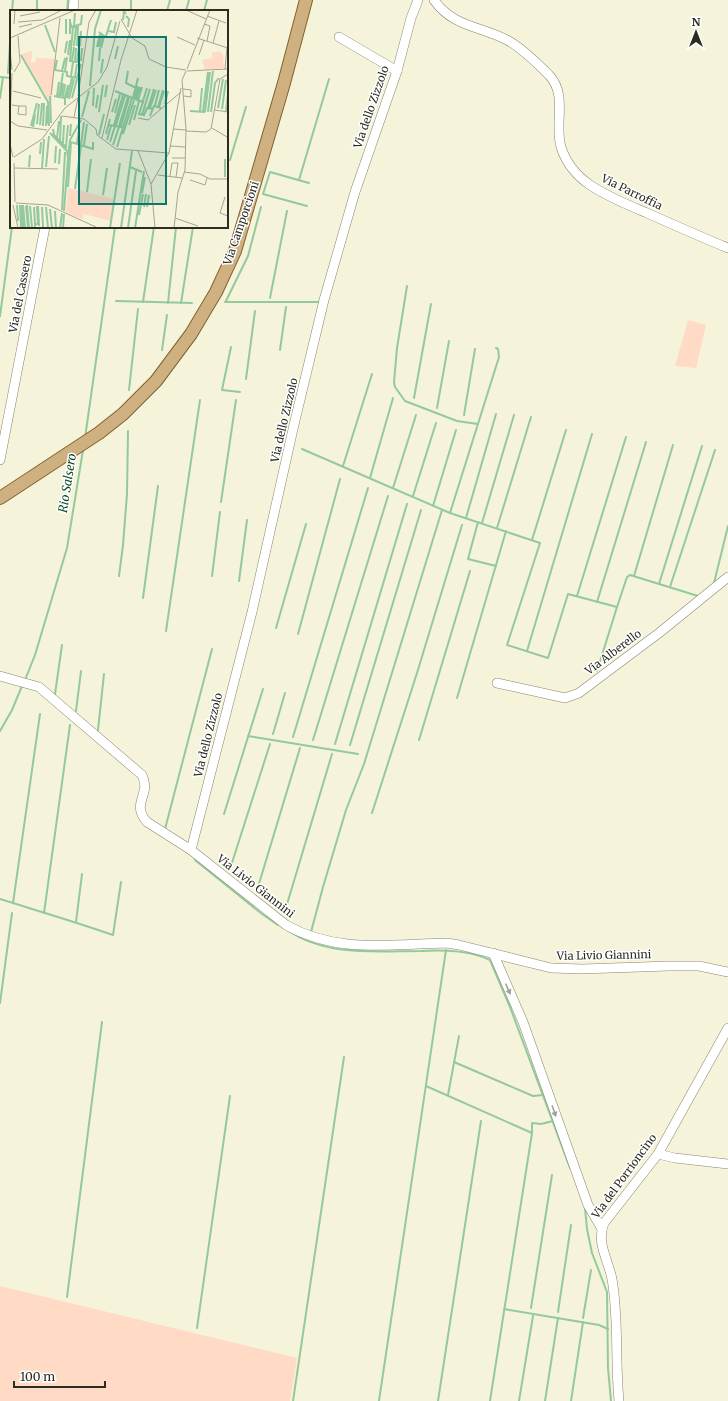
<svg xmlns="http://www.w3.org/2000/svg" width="728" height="1401" viewBox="0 0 728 1401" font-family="Merriweather,serif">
<rect width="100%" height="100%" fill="#f6f3db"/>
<!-- green -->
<g fill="#ffdac5">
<path d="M 688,320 L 706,325 L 696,368 L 675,366 Z"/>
<path d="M 0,1286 L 297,1358 L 290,1401 L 0,1401 Z"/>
</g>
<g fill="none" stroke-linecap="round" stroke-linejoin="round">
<!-- stream -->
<g stroke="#94c99d" stroke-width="2">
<path d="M 12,11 L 13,0"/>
<path d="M 37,11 L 37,0"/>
<path d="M 67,11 L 68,0"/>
<path d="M 131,11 L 131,0"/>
<path d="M 167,11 L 170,0"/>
<path d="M 186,11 L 189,0"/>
<path d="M 204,11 L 207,0"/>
<path d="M 8,73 L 11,29"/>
<path d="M 0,77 L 11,78"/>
<path d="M 0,98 L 3,77"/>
<path d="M 230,160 L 246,107"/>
<path d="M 299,180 L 329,79"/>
<path d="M 307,206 L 263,194 L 270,172 L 309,183"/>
<path d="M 407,286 L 397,348 L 394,382 L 395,387 L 405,401 L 457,421 L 478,424"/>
<path d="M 270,298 L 287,211"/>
<path d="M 116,301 L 192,303"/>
<path d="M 226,301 L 248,256 L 261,207"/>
<path d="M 143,302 L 154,227"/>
<path d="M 225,302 L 319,302"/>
<path d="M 168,303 L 176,227"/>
<path d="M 181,303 L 193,227"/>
<path d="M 0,316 L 12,227"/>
<path d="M 231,347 L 222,390 L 240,392"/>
<path d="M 162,350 L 167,315"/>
<path d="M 280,350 L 286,307"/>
<path d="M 246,379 L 255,311"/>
<path d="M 129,390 L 138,309"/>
<path d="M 414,398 L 431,304"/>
<path d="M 437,408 L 449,341"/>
<path d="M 464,415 L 475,349"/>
<path d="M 85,438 L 115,227"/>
<path d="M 302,449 L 450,513 L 540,543 L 507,645 L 548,658 L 568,594 L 617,607"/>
<path d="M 343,466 L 372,374"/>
<path d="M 370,478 L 393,398"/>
<path d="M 393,488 L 416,415"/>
<path d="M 413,496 L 436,423"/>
<path d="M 221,502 L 236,400"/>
<path d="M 433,506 L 456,430"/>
<path d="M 450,513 L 499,357 L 498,349 L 496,348"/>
<path d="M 466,518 L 496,414"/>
<path d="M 478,522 L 468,559 L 496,566"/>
<path d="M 482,523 L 514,415"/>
<path d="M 497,528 L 531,417"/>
<path d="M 532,540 L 566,430"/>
<path d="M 119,576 L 123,545 L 127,494 L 128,431"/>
<path d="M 212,576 L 220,512"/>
<path d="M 634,576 L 673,445"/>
<path d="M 239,581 L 247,520"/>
<path d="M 714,583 L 728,526"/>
<path d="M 659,584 L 702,446"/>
<path d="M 670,587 L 715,450"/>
<path d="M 577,596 L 626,437"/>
<path d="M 143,598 L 158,486"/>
<path d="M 597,602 L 646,442"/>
<path d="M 276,628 L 306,524"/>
<path d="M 166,631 L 200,400"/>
<path d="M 298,634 L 340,479"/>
<path d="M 527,651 L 592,434"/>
<path d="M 597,671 L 617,607 L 627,577 L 630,575 L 698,596"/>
<path d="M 25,680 L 35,655 L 67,548 L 83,450"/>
<path d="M 55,694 L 62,645"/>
<path d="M 457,698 L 506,531"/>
<path d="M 76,711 L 81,671"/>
<path d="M 98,730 L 104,674"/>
<path d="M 0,731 L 12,710 L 22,686"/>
<path d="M 273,734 L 285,693"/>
<path d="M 248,736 L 358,754"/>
<path d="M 293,737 L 368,488"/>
<path d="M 313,740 L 388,496"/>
<path d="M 419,740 L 470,571"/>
<path d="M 335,744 L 407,504"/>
<path d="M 350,745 L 421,510"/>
<path d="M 372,813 L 417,673 L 462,525"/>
<path d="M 224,814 L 263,689"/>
<path d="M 165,829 L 212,649"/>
<path d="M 195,860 L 262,914 L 278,925"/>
<path d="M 230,869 L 270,744"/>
<path d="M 258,887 L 300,748"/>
<path d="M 0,899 C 38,911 76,922 113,935 L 121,882"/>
<path d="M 13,903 L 40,714"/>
<path d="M 285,911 L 332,754"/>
<path d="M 44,913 L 70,725"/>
<path d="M 76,922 L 82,874"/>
<path d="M 287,930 C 327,957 376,951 421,951 C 445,950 468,950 490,960 L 510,1007 L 570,1168"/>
<path d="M 311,932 L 323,887 L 346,810 L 364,764 L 442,510"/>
<path d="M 0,1003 L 12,913"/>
<path d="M 454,1062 L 533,1096 L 543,1095"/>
<path d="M 426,1086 L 532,1133"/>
<path d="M 448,1095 L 459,1036"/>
<path d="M 585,1208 L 587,1229 L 592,1253 L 607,1292 L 608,1368 L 611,1401"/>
<path d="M 67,1297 L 102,1022"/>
<path d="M 531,1308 L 552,1175"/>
<path d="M 504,1309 L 599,1325 L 608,1329"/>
<path d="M 558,1312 L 571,1225"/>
<path d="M 583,1318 L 591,1270"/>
<path d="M 197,1328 L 230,1096"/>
<path d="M 293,1401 L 344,1057"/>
<path d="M 379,1401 L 446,950"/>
<path d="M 438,1401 L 481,1121"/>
<path d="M 490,1401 L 532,1133 L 532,1123 L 541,1124 L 553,1121"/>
<path d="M 519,1401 L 533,1316"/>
<path d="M 545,1401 L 558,1318"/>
<path d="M 571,1401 L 583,1322"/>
</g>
<!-- minor casing -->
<g stroke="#888570" stroke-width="10">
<g id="minor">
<path d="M 434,0 C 453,27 480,26 507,40 C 519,46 539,65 549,75 C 568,95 554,123 561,147 C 566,163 577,176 590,185 C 608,197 628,205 647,213 C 674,225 701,237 728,248"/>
<path d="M 73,11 L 74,0"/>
<path d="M 339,37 L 397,71"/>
<path d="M 0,460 L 45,227"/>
<path d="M 0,676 L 39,687 L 142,775 C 152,795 130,803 147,822 L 191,850 L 286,925 C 338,954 390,944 447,943 L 459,945 L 551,968 L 582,969 L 669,966 L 699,966 L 728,972"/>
<path d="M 497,683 L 565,698 L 579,693 L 659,633 L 728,577"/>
<path d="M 191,850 L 252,612 L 293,429 L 324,300 L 355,192 L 397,71 L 411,18 L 418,0"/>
<path d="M 493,953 L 523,1022 L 588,1205 L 602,1229"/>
<path d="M 658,1154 L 675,1158 L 728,1164"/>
<path d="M 619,1401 C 615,1361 619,1319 612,1279 C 608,1259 596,1243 604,1223 L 658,1154 L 728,1028"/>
</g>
</g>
<!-- major casing -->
<g stroke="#82612a" stroke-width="14">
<path id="major" d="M 0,498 L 99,433 L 123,414 L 156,381 L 191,334 L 216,292 L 235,251 L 284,83 L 306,0"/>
</g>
<!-- minor -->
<use href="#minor" stroke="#fff" stroke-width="9"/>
<!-- major -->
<use href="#major" stroke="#cfb181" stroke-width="12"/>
</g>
<!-- one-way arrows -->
<defs><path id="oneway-solid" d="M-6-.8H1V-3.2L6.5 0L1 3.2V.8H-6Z"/></defs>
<g fill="#a0a09c">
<use href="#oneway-solid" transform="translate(508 989) rotate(66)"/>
<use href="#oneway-solid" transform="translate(554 1111) rotate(71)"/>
</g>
<g text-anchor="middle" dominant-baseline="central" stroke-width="3" stroke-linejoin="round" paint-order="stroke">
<!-- street labels -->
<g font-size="11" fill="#2d2c23" stroke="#fff">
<text transform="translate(371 107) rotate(-71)">Via dello Zizzolo</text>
<text transform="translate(632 192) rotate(26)">Via Parroffia</text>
<text transform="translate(241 223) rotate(-71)">Via Camporcioni</text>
<text transform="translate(20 294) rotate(-79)">Via del Cassero</text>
<text transform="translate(284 420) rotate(-77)">Via dello Zizzolo</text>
<text transform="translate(613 652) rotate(-37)">Via Alberello</text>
<text transform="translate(208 735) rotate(-76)">Via dello Zizzolo</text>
<text transform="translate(256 886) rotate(38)">Via Livio Giannini</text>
<text transform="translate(604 955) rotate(-1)">Via Livio Giannini</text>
<text transform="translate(624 1176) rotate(-54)">Via del Porrioncino</text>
</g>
<!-- water labels -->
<g font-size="12" font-style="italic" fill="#0d4921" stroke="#fff">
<text transform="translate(67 483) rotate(-81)">Rio Salsero</text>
</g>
</g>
<!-- overview -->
<g transform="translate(10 10)">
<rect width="218" height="218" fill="#f6f3db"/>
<path d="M 22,41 L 21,53 L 25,52 L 26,48 L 46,49 L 41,94 L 12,44 ZM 210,41 L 213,45 L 214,58 L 195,60 L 192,50 L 202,48 L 202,43 ZM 58,178 L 104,189 L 101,211 L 74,204 L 72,209 L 56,202 Z" fill="#ffdac5"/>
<path fill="none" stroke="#94c99d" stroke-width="2" d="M 116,6 L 119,9 L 118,17M 113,10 L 114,1 L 116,4M 60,12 L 62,17 L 68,17 L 67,36M 35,15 L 45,42M 64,16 L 65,3M 65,16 L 71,14 L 72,5M 63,17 L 60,51 L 67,52 L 69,36M 98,21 L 104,22 L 106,12M 89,22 L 94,26 L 91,38M 56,24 L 56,9M 60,24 L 60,9M 96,26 L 101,10M 64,36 L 66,17M 70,36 L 71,21M 87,37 L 90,24M 89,37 L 92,25M 55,43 L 57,31M 11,45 L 38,92 L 39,116M 58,45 L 60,30M 105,49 L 108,36M 47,50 L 45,60 L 57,62 L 57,66 L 67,68 L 71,54M 62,51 L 64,37M 65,51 L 66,38M 71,51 L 72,38M 89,51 L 90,38M 52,61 L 55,48M 55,61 L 57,47M 118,61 L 116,73 L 126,78M 91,63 L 93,49M 61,66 L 63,52M 65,67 L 67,54M 80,76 L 85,19 L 91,0M 105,81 L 133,92 L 129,104 L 134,105 L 137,98 L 143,99M 40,86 L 41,113M 44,86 L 55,88 L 55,95M 47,86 L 49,72M 51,86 L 53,73M 49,87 L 53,63M 53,87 L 55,74M 95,87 L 97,75M 55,88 L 58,75M 57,88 L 62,68M 62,88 L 67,69M 123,88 L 128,68M 59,89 L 64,69M 125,89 L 128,76M 126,89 L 130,77M 128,90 L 132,77M 133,91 L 137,78M 155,94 L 158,81M 145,95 L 149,80M 83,96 L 84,78M 148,97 L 153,80M 149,97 L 154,81M 86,98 L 88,85M 138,98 L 144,79M 140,98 L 146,80M 208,98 L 213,69M 212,99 L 216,70M 180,101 L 195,102M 190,101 L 192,78M 193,101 L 198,62M 216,101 L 218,84M 89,102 L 93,75M 102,102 L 106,89M 195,102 L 200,62M 198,102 L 203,61M 201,102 L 205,73 L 209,68M 105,103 L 110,84M 132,105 L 140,79M 140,106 L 144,96 L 151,98M 72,107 L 79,81M 124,110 L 129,91M 27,114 L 29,94M 37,114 L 37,97M 30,115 L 32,93M 99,115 L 112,117M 104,115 L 113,85M 106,115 L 115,86M 119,115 L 125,95M 21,116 L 27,93M 33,116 L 34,93M 36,116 L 37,96M 109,116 L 118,87M 111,116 L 119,88M 23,117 L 25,104M 43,119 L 44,125 L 57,138M 40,123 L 57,141 L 58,148 L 54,201M 96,124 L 100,109M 113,124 L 124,90M 89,125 L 94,104M 60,126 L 61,114M 47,128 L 49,111M 97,130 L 101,116M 50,131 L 51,106M 100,132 L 105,116M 53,133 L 54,115M 67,133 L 69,120M 71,135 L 74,112M 74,135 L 77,114M 103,135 L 109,117M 56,136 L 58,115M 107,137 L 122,88M 30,144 L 31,132M 58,146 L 60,130 L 71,110M 45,153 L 46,136M 49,154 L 50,139M 19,157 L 20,145M 36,157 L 39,126M 120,157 L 132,162M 32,158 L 34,129M 215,167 L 215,149M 58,177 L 61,132 L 83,139 L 83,132M 65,179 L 71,136M 77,182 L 81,149M 132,183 L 135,167M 93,185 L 97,158M 7,195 L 8,211M 10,195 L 11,218M 12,195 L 13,218M 13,195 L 15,218M 17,195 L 19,218M 16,196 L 18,218M 20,196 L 22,218M 28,196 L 29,216M 24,197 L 25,214M 32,197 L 33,217M 36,197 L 38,218M 134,197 L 136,184M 137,197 L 139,185M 40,199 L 42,218M 52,200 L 55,142M 45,201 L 46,218M 129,205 L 133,184M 25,218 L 25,214 L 28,214 L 27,196M 50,218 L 52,203M 53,218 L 54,204M 100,218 L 110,153M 111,218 L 122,141M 118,218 L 126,161M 125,218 L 134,161"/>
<path fill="none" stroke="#a6a391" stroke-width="1" d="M 176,0 L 196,9M 10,6 L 30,2M 197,6 L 216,13M 111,9 L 122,28 L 135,36 L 139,49 L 156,57 L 176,60M 8,12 L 32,10 L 52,0M 4,14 L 5,0M 194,14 L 200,16 L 197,31M 9,17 L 22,14M 167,27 L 185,35M 0,28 L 65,0M 187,28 L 218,38M 203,33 L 209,11M 0,40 L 2,60M 189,45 L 194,30M 177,59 L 200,0M 215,59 L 217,37M 177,61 L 218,59M 4,62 L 10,52 L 8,26M 173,79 L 181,80 L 181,87 L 174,86M 3,81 L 31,88M 41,85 L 50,8M 68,86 L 79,12 L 86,0M 2,95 L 9,96 L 16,96 L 16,105 L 8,104 L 9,96M 205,100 L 218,102M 52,106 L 74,109 L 86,119 L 87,125 L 106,139 L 159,143M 64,107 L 68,88M 128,108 L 138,110 L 171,82M 0,110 L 2,63M 0,111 L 8,116 L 37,120M 202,118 L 217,127M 163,119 L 176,120M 176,121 L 196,122 L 201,119 L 210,69 L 218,64M 92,128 L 111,50 L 127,0M 0,134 L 3,147M 160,136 L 175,137M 128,141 L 141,174M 4,147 L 32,129 L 55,98 L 88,72 L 97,57 L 110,11M 162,148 L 175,148M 4,153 L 5,192M 4,158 L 48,159M 174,162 L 190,164 L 200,169 L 218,169M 148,165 L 172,168M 160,166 L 162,153 L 168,153 L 166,167M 180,170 L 195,175 L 197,168M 215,187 L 210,203 L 218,206M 6,193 L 38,195 L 88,218M 3,195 L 8,218M 165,208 L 188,216M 145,218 L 141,174 L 159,143 L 171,78M 164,218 L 168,182 L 175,160 L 176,119 L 172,70 L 176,61"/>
<path fill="#0f766e" fill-opacity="0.15" stroke="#0f766e" stroke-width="2" d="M 69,27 L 156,27 L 156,194 L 69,194 Z"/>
<rect width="218" height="218" fill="none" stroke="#2d2c23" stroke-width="2"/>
</g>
<!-- north arrow -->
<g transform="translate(696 32)" stroke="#ffffff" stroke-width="3" paint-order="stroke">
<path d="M0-3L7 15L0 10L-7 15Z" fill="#2d2c23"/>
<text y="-6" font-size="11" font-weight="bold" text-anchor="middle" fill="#2d2c23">N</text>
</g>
<!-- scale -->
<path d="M14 1381v6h91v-6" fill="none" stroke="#2d2c23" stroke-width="2"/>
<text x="20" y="1381" font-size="12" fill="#2d2c23" stroke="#ffffff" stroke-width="3" paint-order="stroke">100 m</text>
</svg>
